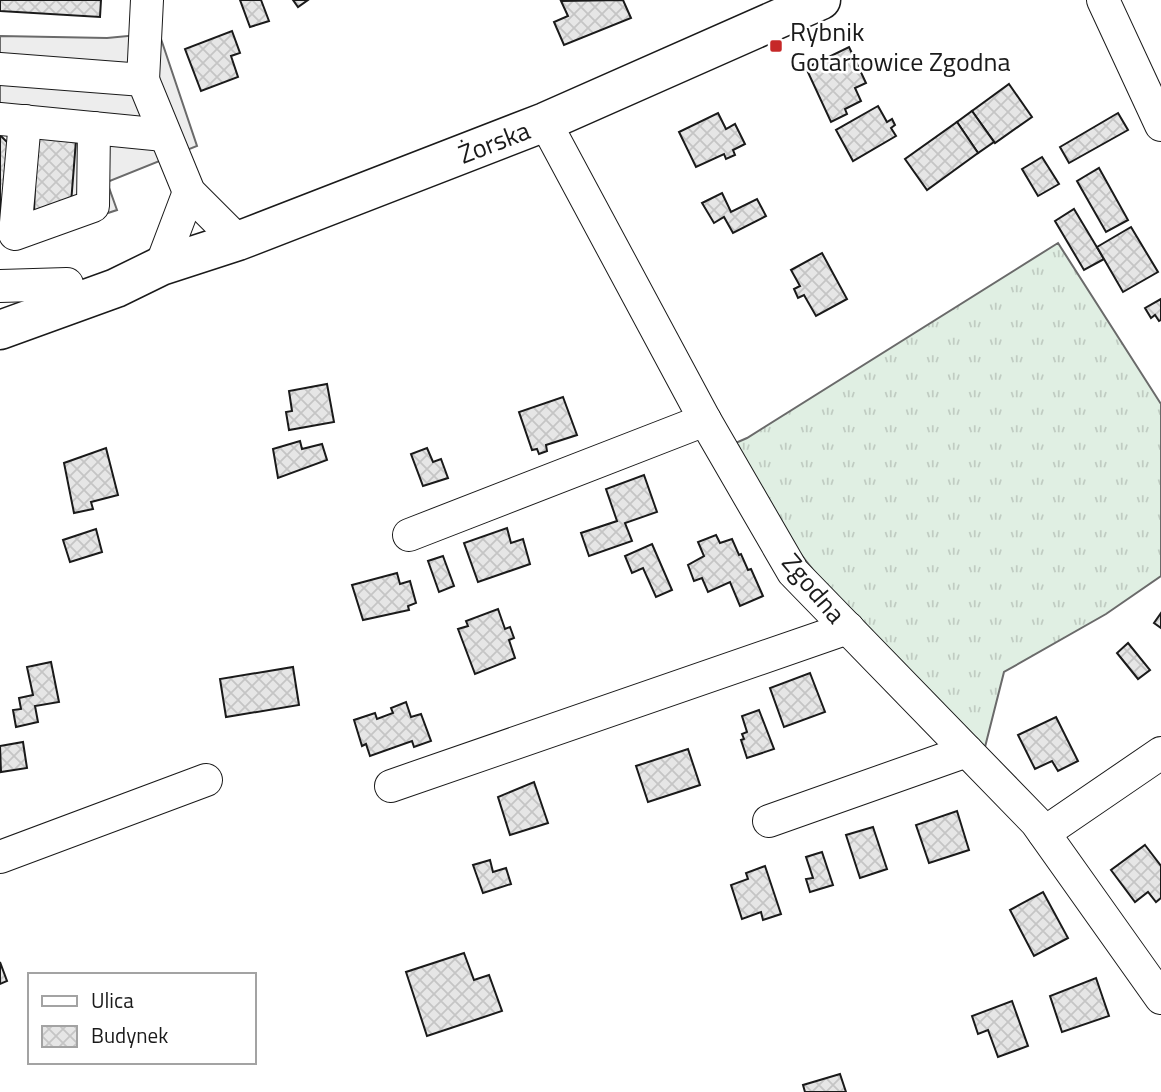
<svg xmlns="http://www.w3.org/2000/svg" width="1161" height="1092" viewBox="0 0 1161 1092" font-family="'Titillium Web',sans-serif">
<defs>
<pattern id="grass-tufts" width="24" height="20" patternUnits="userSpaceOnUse" patternTransform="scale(1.75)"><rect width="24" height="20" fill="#e0efe3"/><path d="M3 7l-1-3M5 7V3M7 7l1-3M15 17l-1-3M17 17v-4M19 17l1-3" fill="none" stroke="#c0ccc2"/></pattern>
<pattern id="building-cross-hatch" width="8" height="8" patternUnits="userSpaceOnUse" patternTransform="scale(1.75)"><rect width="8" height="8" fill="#e6e6e6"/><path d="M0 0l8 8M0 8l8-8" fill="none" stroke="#c5c5c5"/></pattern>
</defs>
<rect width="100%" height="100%" fill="#fff"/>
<!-- grass -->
<path fill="url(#grass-tufts)" stroke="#6a6a6a" stroke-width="2" d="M 1058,243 L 1161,404 L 1161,576 L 1106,614 L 1004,672 L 984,751 L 825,585 L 767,511 L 731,445 L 747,438 Z"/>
<!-- parking -->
<path fill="#ededed" stroke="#6a6a6a" stroke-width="2" d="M 159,33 L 197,146 L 107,182 L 117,210 L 62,228 L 77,116 L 0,131 L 0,36 L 107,38 Z"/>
<!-- building -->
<g fill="url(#building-cross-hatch)" stroke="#1a1a1a" stroke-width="2">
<path d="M 0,0 L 101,0 L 100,17 L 0,11 Z"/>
<path d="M 240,0 L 261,0 L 269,21 L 250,27 Z"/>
<path d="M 293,0 L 308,0 L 298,7 Z"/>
<path d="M 623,0 L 631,18 L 564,45 L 554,22 L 568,16 L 561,1 Z"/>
<path d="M 232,31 L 240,53 L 231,56 L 238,77 L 201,91 L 185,49 Z"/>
<path d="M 849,47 L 866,83 L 855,88 L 861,101 L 845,109 L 847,114 L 831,122 L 806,68 Z"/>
<path d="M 1009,84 L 1032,117 L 995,143 L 972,111 Z"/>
<path d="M 878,106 L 887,122 L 892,119 L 895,125 L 891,128 L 896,136 L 853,161 L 836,130 Z"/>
<path d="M 972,111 L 994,142 L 978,153 L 957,122 Z"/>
<path d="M 718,113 L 726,129 L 735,124 L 745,144 L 733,150 L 735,155 L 726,159 L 724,154 L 696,167 L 679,132 Z"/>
<path d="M 1118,113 L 1128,130 L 1069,163 L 1060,147 Z"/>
<path d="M 37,114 L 78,115 L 70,216 L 34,214 Z"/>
<path d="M 957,122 L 978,153 L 927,190 L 905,159 Z"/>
<path d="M 0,135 L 9,144 L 0,232 Z"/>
<path d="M 1042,157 L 1059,184 L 1038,196 L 1022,169 Z"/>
<path d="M 1099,168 L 1128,220 L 1106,232 L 1077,181 Z"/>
<path d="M 722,193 L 731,212 L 757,199 L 766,216 L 733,233 L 724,217 L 714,223 L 702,203 Z"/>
<path d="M 1074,209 L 1104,259 L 1084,270 L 1055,221 Z"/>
<path d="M 1131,227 L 1158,272 L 1123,292 L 1097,247 Z"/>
<path d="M 822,253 L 847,299 L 816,316 L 804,295 L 798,298 L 794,289 L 800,286 L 791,270 Z"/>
<path d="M 1161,299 L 1161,320 L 1159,321 L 1155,315 L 1151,318 L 1145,308 Z"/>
<path d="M 327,384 L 334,422 L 289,430 L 286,412 L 292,411 L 289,391 Z"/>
<path d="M 563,397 L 577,435 L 546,445 L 547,451 L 539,454 L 537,449 L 532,450 L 519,412 Z"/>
<path d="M 300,441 L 302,449 L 322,444 L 327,460 L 278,478 L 273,449 Z"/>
<path d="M 106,448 L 118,495 L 91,502 L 93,509 L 74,513 L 64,463 Z"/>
<path d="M 427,448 L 433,462 L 441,459 L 448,478 L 423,486 L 411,454 Z"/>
<path d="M 644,475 L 657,512 L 625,523 L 632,541 L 589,556 L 581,533 L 617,521 L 606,489 Z"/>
<path d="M 507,528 L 511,543 L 523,539 L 530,564 L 478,582 L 464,543 Z"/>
<path d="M 96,529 L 102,552 L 70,562 L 63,540 Z"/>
<path d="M 716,535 L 720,543 L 732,539 L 739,555 L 741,554 L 748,570 L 751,569 L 763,596 L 740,606 L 730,582 L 708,592 L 702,578 L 694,581 L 688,565 L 704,556 L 698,542 Z"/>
<path d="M 652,544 L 672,590 L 656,597 L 643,568 L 632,573 L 625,556 Z"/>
<path d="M 443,556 L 454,586 L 439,592 L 428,561 Z"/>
<path d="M 397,573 L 400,584 L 410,581 L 416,603 L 408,606 L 409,610 L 363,620 L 352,585 Z"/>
<path d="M 498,609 L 505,629 L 510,627 L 514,638 L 509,640 L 515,658 L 475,674 L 458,629 L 468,626 L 466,621 Z"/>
<path d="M 1161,613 L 1161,628 L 1154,623 Z"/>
<path d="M 1128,643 L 1150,670 L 1138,679 L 1117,653 Z"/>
<path d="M 51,662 L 59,702 L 35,706 L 38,722 L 16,727 L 13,710 L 21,709 L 19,698 L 33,695 L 27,667 Z"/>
<path d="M 293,667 L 299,705 L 226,717 L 220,679 Z"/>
<path d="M 810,673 L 825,712 L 784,727 L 770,688 Z"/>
<path d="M 406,702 L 411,717 L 421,714 L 431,741 L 414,747 L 412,741 L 370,756 L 366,744 L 362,746 L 354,720 L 375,713 L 377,719 L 393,713 L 391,708 Z"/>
<path d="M 759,710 L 774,749 L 747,758 L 741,740 L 744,739 L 742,734 L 747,732 L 742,716 Z"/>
<path d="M 1056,717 L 1078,761 L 1058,771 L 1052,761 L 1035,769 L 1018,735 Z"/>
<path d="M 23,742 L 27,768 L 1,772 L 0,746 Z"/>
<path d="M 688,749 L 700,785 L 648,802 L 636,766 Z"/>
<path d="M 534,782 L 548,823 L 510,835 L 498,797 Z"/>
<path d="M 957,811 L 969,850 L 929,863 L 916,825 Z"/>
<path d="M 873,827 L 887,869 L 860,878 L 846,835 Z"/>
<path d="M 1145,845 L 1161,866 L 1161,898 L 1156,902 L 1148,892 L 1135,902 L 1111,870 Z"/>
<path d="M 822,852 L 833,885 L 810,892 L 806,879 L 813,878 L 806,857 Z"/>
<path d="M 490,860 L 493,872 L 506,868 L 511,884 L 483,893 L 473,865 Z"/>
<path d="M 765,866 L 781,914 L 763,920 L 761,912 L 742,919 L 731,885 L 748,879 L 746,873 Z"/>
<path d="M 1043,892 L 1068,938 L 1034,956 L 1010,910 Z"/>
<path d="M 464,953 L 474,980 L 489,975 L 502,1011 L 427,1036 L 406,972 Z"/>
<path d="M 0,962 L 7,981 L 0,984 Z"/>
<path d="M 1096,978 L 1109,1016 L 1062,1032 L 1050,996 Z"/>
<path d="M 1012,1001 L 1028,1046 L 998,1057 L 988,1030 L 978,1034 L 972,1016 Z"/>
<path d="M 840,1074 L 846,1092 L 805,1092 L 803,1085 Z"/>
</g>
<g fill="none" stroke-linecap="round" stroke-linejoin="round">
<!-- minor casing -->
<g stroke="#1a1a1a" stroke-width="34">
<g id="minor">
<path d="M 1103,0 L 1161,125"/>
<path d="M 0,69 L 143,80 L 189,192 L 238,241"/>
<path d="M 143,80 L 147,0"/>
<path d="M 0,119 L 164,135"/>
<path d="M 25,121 L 15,234 L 93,206 L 94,128"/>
<path d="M 545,122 L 705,420 L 793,572 L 1036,822 L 1161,998"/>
<path d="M 161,266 L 189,192"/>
<path d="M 0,286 L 67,284"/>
<path d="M 409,535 L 705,420"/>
<path d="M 391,786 L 848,628"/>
<path d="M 769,821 L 967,751"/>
<path d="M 1044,833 L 1161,753"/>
<path d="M 0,857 L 206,780"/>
</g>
</g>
<!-- major casing -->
<g stroke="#1a1a1a" stroke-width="41">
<path id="major" d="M 0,330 L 116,288 L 161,266 L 238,241 L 545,122 L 821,0"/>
</g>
<!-- minor -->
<use href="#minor" stroke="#fff" stroke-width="32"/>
<!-- major -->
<use href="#major" stroke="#fff" stroke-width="38"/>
</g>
<!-- markers -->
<rect fill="#c62828" stroke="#fff" stroke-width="2.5" x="769" y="39" width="14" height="14" rx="3.5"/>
<g text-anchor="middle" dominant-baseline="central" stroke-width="5" stroke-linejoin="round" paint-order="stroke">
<!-- poi labels -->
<g font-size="26" fill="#1a1a1a" stroke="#fff" text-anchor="start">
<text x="790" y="31">Rybnik<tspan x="790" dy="30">Gotartowice Zgodna</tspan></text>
</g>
<!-- street labels -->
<g font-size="26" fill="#1a1a1a" stroke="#fff">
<text transform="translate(494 142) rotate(-21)">Żorska</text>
<text transform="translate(814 588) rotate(50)">Zgodna</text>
</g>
</g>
<!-- legend -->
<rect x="28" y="973" width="228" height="91" fill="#ffffff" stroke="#a3a3a3" stroke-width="2"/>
<rect x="42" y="996" width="35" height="10" fill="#ffffff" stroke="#a3a3a3" stroke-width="2"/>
<text x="91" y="1008" font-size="21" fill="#1a1a1a">Ulica</text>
<rect x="42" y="1026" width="35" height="21" fill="url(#building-cross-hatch)" stroke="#a3a3a3" stroke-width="2"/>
<text x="91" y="1043" font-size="21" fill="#1a1a1a">Budynek</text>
</svg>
